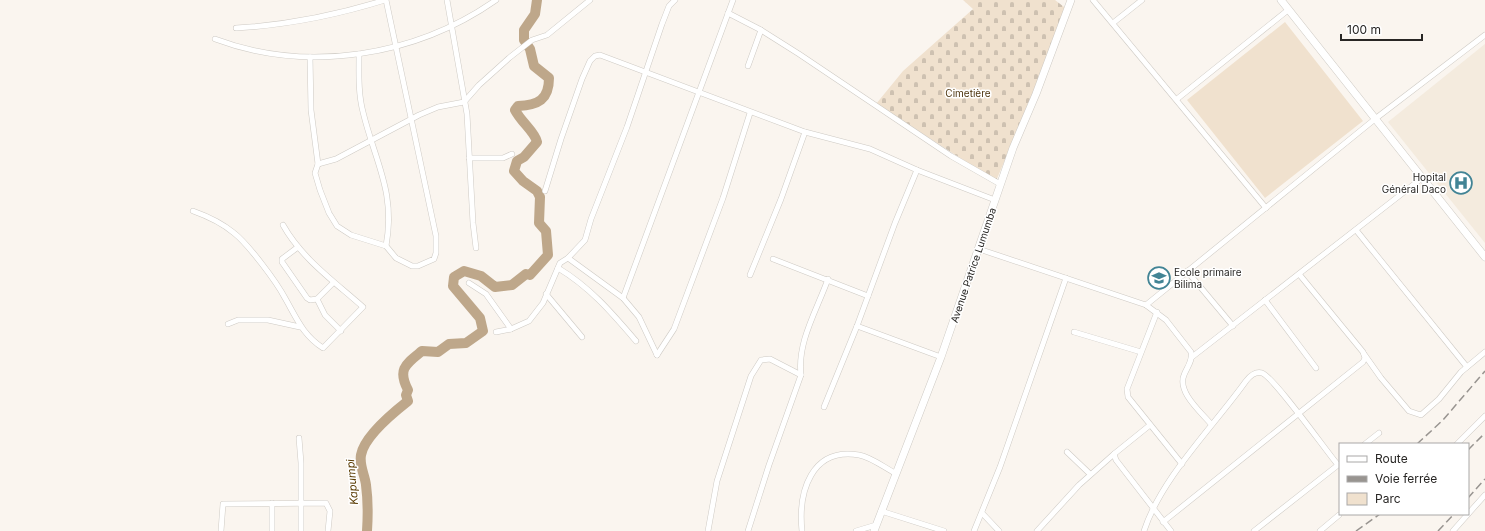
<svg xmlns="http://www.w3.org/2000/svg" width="1485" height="531" viewBox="0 0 1485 531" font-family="Inter,sans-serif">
<defs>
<pattern id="cemetery-stones" width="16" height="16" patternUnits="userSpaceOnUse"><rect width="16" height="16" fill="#f0e1ce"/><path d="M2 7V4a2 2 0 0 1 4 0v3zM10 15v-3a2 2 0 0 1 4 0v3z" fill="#cec1b1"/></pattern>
</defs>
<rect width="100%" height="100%" fill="#faf5ef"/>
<!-- built -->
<path fill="#f4ebde" d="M 1485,44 L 1485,243 L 1388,122 Z"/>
<!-- green -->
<path fill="#f0e1ce" d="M 1285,22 L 1363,121 L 1265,198 L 1187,100 Z"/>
<!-- cemetery -->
<path fill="url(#cemetery-stones)" d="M 963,0 L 1055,0 L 1068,10 L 996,181 L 876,104 L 903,71 L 973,9 Z"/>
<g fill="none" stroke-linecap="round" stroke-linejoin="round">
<!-- river -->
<path stroke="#bea78a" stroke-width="10" d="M 367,531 C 368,516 368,500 366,485 C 365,475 359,466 361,455 C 364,437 394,412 408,401 L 406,395 L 408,390 C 397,369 406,364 422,351 L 438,352 L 449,344 L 466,343 L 483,331 L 480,318 L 453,286 L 454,277 L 464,271 L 481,276 L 495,287 L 512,285 L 526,274 L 530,275 L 548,255 L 546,231 L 539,223 L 540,197 L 537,191 L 523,181 L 514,171 L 517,161 L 524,157 L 537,142 C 535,132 521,122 515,110 L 518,106 C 538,105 549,100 549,78 L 534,66 L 530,49 L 524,40 L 524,30 L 535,14 L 537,0"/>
<!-- minor casing -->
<g stroke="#cecac4" stroke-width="6">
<g id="minor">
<path d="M 447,0 L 467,114 L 473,223 L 476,248"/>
<path d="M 1093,0 L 1266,208"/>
<path d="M 728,13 L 761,30 L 799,54 L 951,156 L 1000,184"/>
<path d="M 1113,23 L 1142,0"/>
<path d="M 236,28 C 287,25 337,15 385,0"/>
<path d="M 215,39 C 308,74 416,56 496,0"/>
<path d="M 359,54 C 359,73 358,93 363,112 C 375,162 396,192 386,246"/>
<path d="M 310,57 L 311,110 L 318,164 L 315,173 L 320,190 L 329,213 L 337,226 L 351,235 L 386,246 L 396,258 L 412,266 L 418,266 L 434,259 L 436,253 L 436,236 L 386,0"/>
<path d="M 748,66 L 761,30"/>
<path d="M 1177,99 L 1288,10"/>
<path d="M 469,158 L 503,158 L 512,154"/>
<path d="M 318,164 L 336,159 L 419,115 L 438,107 L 464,102 L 479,85 L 509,58 L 532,40 L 547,35 L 590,0"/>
<path d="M 545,191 L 561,139 L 582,79 L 590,61 L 595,56 L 600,55 L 805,132 L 870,149 L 917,170 L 995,200"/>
<path d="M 193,211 C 207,216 222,223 234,233 C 248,244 276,281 285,298 C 297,319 303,335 323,348 L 363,307 C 335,282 302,259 283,225"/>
<path d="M 1356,230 L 1467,367"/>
<path d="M 298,247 L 282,259 L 282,262 L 307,298 L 310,300 L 317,299"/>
<path d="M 979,249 L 1146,305 L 1166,320 L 1191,352 C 1193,361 1187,367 1184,375 C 1177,392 1201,412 1211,424"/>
<path d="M 568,258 L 623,298 L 639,317 L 657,355"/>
<path d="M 773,259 L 868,296"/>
<path d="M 558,268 C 590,287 612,313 636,341"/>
<path d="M 1187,271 L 1233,326"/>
<path d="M 750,275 L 781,199 L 805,132"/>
<path d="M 333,283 L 317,299 L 325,315 L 341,331"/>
<path d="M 469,283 L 486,294 L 511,329"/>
<path d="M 546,294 L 582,337"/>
<path d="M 623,298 L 733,0"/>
<path d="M 1265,300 L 1316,368"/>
<path d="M 1146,305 L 1375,119 L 1485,35"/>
<path d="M 1157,312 L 1127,389 L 1128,397 L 1182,464"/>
<path d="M 228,324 L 238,320 L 268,320 L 300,327"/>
<path d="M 857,326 L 941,357"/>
<path d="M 496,332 L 511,329 L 529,321 L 543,303 L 560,263 L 568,258 L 585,240 L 591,219 L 627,127 L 662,24 L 669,6 L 675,0"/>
<path d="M 1074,332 L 1141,352"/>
<path d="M 1364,354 L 1381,378 L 1409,411 L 1421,415 L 1439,399 L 1461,372 L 1485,352"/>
<path d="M 657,355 L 674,329 L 723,198 L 750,113"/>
<path d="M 1192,357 L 1422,178"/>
<path d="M 824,407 L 857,326 L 895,223 L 917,170"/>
<path d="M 1150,425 L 1114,454 L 1116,460 L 1171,531"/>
<path d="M 299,438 L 301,463 L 301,531"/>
<path d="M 1365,444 L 1379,433"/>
<path d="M 1457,444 L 1485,416"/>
<path d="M 1067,452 L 1090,474"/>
<path d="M 272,503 L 272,531"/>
<path d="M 881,511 L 944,531"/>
<path d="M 982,513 L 999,531"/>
<path d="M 1468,514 L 1485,495"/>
<path d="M 1163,522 L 1363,362 L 1365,358 L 1363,352 L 1299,274"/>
<path d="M 221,531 L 223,504 L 326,503 L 330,511 L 328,531"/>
<path d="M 708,531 L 717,481 L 751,376 L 761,360 L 770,359 L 801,375"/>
<path d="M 748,531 L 769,465 L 801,375 C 797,342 817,310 828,279"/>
<path d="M 802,531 C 798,492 811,447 859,455 C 871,457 885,468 895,473"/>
<path d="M 856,531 L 876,525"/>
<path d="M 974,531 L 1000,467 L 1066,278"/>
<path d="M 1037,531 L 1079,485 L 1114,454"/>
<path d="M 1144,531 C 1161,478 1214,426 1246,381 C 1250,376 1255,371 1262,373 C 1274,377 1326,451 1338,465 L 1254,531"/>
<path d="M 1320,531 L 1339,515"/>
<path d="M 1453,531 L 1468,514"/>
</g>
</g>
<!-- tertiary casing -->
<g stroke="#cecac4" stroke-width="8">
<g id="tertiary">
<path d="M 1281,0 L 1485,257"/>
<path d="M 874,531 L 941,357 L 1013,148 L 1036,94 L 1071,0"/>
</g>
</g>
<!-- minor -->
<use href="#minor" stroke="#fff" stroke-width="5"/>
<!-- tertiary -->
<use href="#tertiary" stroke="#fff" stroke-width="7"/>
<!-- rail -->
<g stroke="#989490" stroke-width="1.5" stroke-dasharray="8 4" stroke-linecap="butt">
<path d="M 1417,444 L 1443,420 L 1485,371"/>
<path d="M 1468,450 L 1485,433"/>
<path d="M 1468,498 L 1485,479"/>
<path d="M 1356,531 L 1380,514"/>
<path d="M 1438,531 L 1454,514"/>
</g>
</g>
<!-- icons -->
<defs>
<g id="hospital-ring" transform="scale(1.15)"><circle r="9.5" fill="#fff" stroke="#428495" stroke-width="1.5"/><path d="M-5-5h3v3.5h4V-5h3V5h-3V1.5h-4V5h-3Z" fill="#428495"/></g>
<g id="school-ring" transform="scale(1.15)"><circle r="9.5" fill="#fff" stroke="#428495" stroke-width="1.5"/><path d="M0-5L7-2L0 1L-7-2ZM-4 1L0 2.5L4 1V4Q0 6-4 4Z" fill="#428495"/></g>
</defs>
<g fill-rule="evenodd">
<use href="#hospital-ring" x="1461" y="183"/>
<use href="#school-ring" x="1159" y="278"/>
</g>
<g text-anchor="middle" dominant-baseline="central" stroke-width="3" stroke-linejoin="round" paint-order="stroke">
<!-- park labels -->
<g font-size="10" fill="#4d340e" stroke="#fff">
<text x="968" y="93">Cimetière</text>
</g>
<!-- poi labels -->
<g font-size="10" fill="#282624" stroke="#fff" text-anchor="end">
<text x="1446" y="177">Hopital<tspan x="1446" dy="12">Général Daco</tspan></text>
<text x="1174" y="272" text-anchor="start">Ecole primaire<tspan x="1174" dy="12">Bilima</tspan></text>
</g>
<!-- street labels -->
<g font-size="10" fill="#282624" stroke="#fff">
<text transform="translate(973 265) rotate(-71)">Avenue Patrice Lumumba</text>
</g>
<!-- water labels -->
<g font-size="11" font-style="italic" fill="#5a3b02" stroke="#fff">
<text transform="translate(352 482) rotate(-95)">Kapumpi</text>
</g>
</g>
<!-- legend -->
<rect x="1339" y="443" width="130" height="72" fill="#ffffff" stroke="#a9a8a7"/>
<rect x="1347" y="456" width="20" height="6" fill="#ffffff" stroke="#a9a8a7"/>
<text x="1375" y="463" font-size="12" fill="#282624">Route</text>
<rect x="1347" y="476" width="20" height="6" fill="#989490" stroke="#a9a8a7"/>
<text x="1375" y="483" font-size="12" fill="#282624">Voie ferrée</text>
<rect x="1347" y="493" width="20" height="12" fill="#f0e1ce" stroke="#a9a8a7"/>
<text x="1375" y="503" font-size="12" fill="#282624">Parc</text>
<!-- scale -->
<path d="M1341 34v6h81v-6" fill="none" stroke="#282624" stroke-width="2"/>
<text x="1347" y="34" font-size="12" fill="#282624" stroke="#ffffff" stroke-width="3" paint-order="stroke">100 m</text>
</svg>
